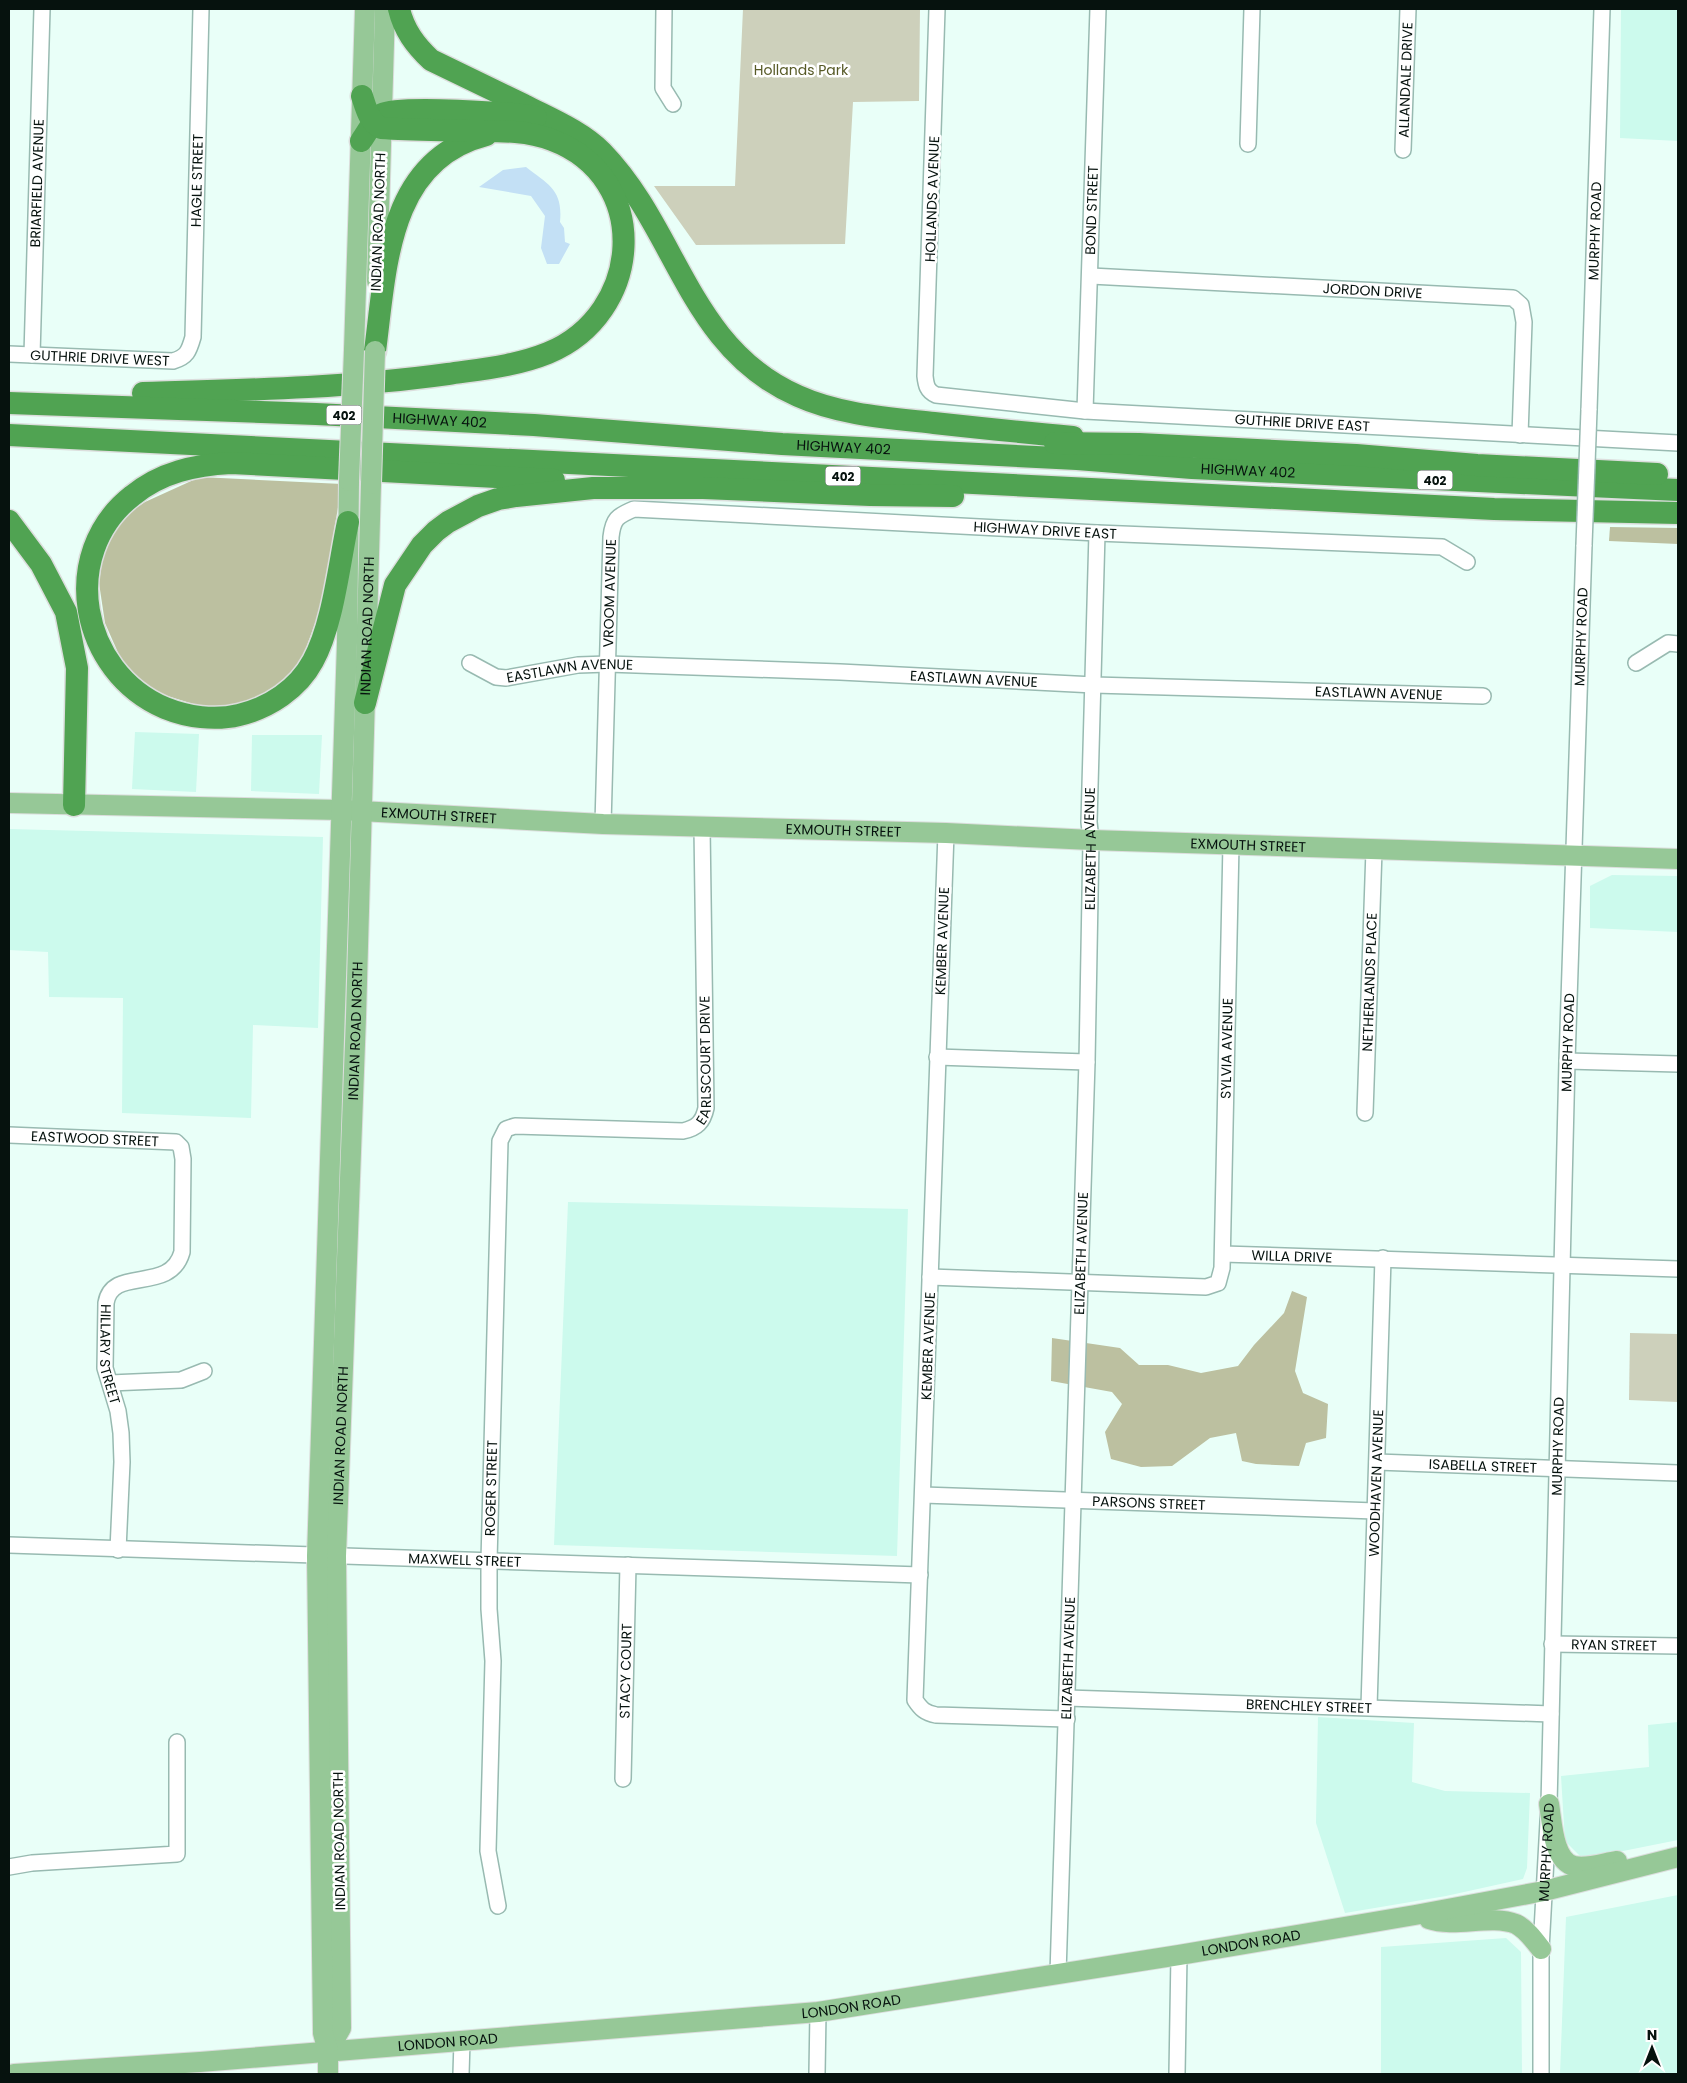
<svg xmlns="http://www.w3.org/2000/svg" width="1687" height="2083" viewBox="0 0 1687 2083" font-family="Poppins,sans-serif">
<rect width="100%" height="100%" fill="#e9fff8"/>
<!-- built -->
<g fill="#ccfaed">
<path d="M 1621,9 L 1678,9 L 1678,141 L 1620,138 Z"/>
<path d="M 135,732 L 199,734 L 196,792 L 132,789 Z"/>
<path d="M 252,735 L 322,735 L 319,794 L 251,791 Z"/>
<path d="M 9,829 L 323,837 L 318,1028 L 253,1025 L 251,1118 L 122,1113 L 123,998 L 49,997 L 48,952 L 9,950 Z"/>
<path d="M 1612,875 L 1678,876 L 1678,932 L 1590,928 L 1590,886 Z"/>
<path d="M 568,1202 L 908,1209 L 897,1556 L 554,1545 Z"/>
<path d="M 1318,1717 L 1414,1723 L 1412,1782 L 1445,1791 L 1530,1793 L 1527,1868 L 1523,1879 L 1446,1896 L 1345,1913 L 1316,1823 Z"/>
<path d="M 1678,1722 L 1678,1840 L 1583,1859 L 1565,1841 L 1561,1776 L 1649,1767 L 1648,1725 Z"/>
<path d="M 1678,1895 L 1678,2074 L 1560,2074 L 1566,1917 Z"/>
<path d="M 1506,1938 L 1521,1952 L 1522,2074 L 1381,2074 L 1381,1947 Z"/>
</g>
<!-- green -->
<g fill="#cdd0bb">
<path d="M 743,9 L 920,9 L 919,101 L 853,102 L 845,244 L 696,245 L 654,186 L 735,186 Z"/>
<path d="M 1630,1333 L 1678,1334 L 1678,1402 L 1629,1400 Z"/>
</g>
<!-- forest -->
<g fill="#bcc0a0">
<path d="M 200,477 L 342,484 L 321,607 L 301,662 L 267,696 L 216,711 L 145,689 L 123,664 L 105,623 L 99,583 L 105,540 L 128,513 L 145,502 Z"/>
<path d="M 1610,527 L 1678,528 L 1678,544 L 1609,541 Z"/>
<path d="M 1292,1291 L 1307,1297 L 1295,1371 L 1303,1393 L 1328,1404 L 1326,1438 L 1306,1443 L 1299,1466 L 1256,1464 L 1242,1461 L 1236,1433 L 1210,1438 L 1172,1466 L 1141,1467 L 1111,1459 L 1105,1432 L 1122,1404 L 1112,1392 L 1051,1381 L 1052,1338 L 1120,1348 L 1139,1365 L 1168,1365 L 1201,1373 L 1238,1366 L 1254,1345 L 1284,1313 Z"/>
</g>
<!-- water -->
<path fill="#c3e0f5" d="M 526,167 C 549,185 563,190 560,222 L 564,228 L 565,242 L 570,244 L 559,264 L 547,264 L 541,248 L 545,216 L 531,196 L 479,187 L 503,170 Z"/>
<g fill="none" stroke-linecap="round" stroke-linejoin="round">
<!-- minor casing -->
<g stroke="#98bab1" stroke-width="18">
<g id="minor">
<path d="M 664,9 L 663,88 L 673,104"/>
<path id="s1" d="M 937,9 L 925,376 C 926,385 927,391 936,395 L 1085,411 L 1678,443"/>
<path d="M 1248,144 L 1252,9"/>
<path id="s2" d="M 1403,150 L 1408,9"/>
<path id="s3" d="M 1091,276 L 1513,298 L 1521,305 L 1524,322 L 1520,435"/>
<path id="s4" d="M 9,354 L 173,361 C 187,357 189,351 193,337 L 201,9"/>
<path id="s5" d="M 32,355 L 42,9"/>
<path id="s6" d="M 1589,410 L 1602,9"/>
<path id="s7" d="M 1085,411 L 1098,9"/>
<path id="s8" d="M 470,663 L 496,677 L 506,678 L 578,665 L 608,664 L 840,672 L 1094,685 L 1483,696"/>
<path d="M 1636,663 L 1668,643 L 1678,644"/>
<path id="s9" d="M 603,824 L 611,537 C 613,519 617,516 634,509 L 1097,533 L 1442,547 L 1467,562"/>
<path d="M 946,833 L 915,1700 C 921,1709 925,1713 936,1715 L 1067,1719"/>
<path d="M 937,1057 L 1087,1062"/>
<path d="M 1567,1061 L 1678,1064"/>
<path id="s10" d="M 1365,1113 L 1374,850"/>
<path id="s11" d="M 9,1135 L 176,1142 L 181,1147 L 183,1159 L 182,1252 C 170,1295 112,1265 106,1303 L 105,1368 L 118,1411 L 121,1433 L 122,1462 L 118,1550"/>
<path id="s12" d="M 1223,1254 L 1678,1269"/>
<path id="s13" d="M 930,1277 L 1206,1287 L 1218,1283 L 1222,1268 L 1231,844"/>
<path d="M 110,1383 L 181,1380 L 204,1371"/>
<path id="s14" d="M 1377,1462 L 1678,1473"/>
<path id="s15" d="M 923,1495 L 1375,1511"/>
<path id="s16" d="M 9,1545 L 920,1575"/>
<path id="s17" d="M 1552,1644 L 1678,1646"/>
<path id="s18" d="M 1067,1698 L 1551,1714"/>
<path id="s19" d="M 1369,1707 L 1383,1258"/>
<path id="s20" d="M 623,1779 L 628,1565"/>
<path d="M 9,1867 L 32,1863 L 177,1854 L 177,1742"/>
<path id="s21" d="M 498,1906 L 488,1851 L 493,1661 L 489,1609 L 489,1561 L 500,1141 L 506,1129 L 515,1126 L 683,1131 C 697,1128 703,1122 706,1108 L 702,827"/>
<path id="s22" d="M 1058,1974 L 1087,1062 L 1091,840 L 1089,822 L 1097,533"/>
<path d="M 461,2074 L 462,2041"/>
<path d="M 817,2074 L 818,2012"/>
<path d="M 1177,2074 L 1179,1955"/>
<path id="s23" d="M 1541,2074 L 1541,1949 L 1549,1804 L 1567,1061 L 1584,545"/>
</g>
</g>
<!-- major casing -->
<g stroke="#dcdedd" stroke-width="22">
<g id="major">
<path d="M 377,281 L 385,9"/>
<path d="M 354,350 L 365,9"/>
<path id="s24" d="M 9,803 L 341,810 L 603,824 L 946,833 L 1091,840 L 1678,859"/>
<path d="M 1549,1804 C 1552,1821 1553,1861 1574,1866 C 1587,1869 1604,1863 1617,1861"/>
<path d="M 1429,1919 C 1456,1928 1490,1914 1516,1924 C 1526,1929 1534,1940 1541,1949"/>
<path id="s25" d="M 328,2051 L 341,2028 L 336,1556 L 356,1017 L 371,484"/>
<path id="s26" d="M 14,2074 L 200,2062 L 818,2012 L 1179,1955 L 1415,1915 L 1544,1891 L 1678,1857"/>
<path d="M 328,2074 L 328,2051 L 323,2033 L 317,1556 L 347,642 L 349,481"/>
</g>
</g>
<!-- highway casing -->
<g stroke="#dcdedd" stroke-width="25">
<g id="highway">
<path d="M 399,9 C 404,30 415,45 431,60 C 462,75 493,90 524,105 C 551,119 581,131 602,152 C 678,230 688,348 798,396 C 840,415 889,418 934,423 C 980,428 1027,433 1073,437"/>
<path d="M 361,141 C 367,133 374,118 382,114 C 400,105 513,113 536,117"/>
<path d="M 375,351 C 386,269 387,160 486,135"/>
<path d="M 143,393 C 244,390 347,388 448,374 C 482,369 516,366 548,353 C 643,314 653,178 552,140 C 527,130 498,131 471,131 C 441,130 411,130 381,128 C 369,122 366,108 362,96"/>
<path id="s27" d="M 9,403 L 316,414 L 534,425 L 782,444 L 1077,459 L 1192,468 L 1678,490"/>
<path d="M 9,435 L 1494,509 L 1678,513"/>
<path d="M 1055,443 L 1139,444 L 1356,455 L 1477,465 L 1657,474"/>
<path d="M 9,521 L 41,564 L 66,612 L 77,668 L 74,805"/>
<path d="M 348,522 C 339,564 333,625 313,661 C 298,689 269,708 239,715 C 215,721 187,717 165,708 C 80,672 58,554 132,496 C 161,472 195,465 231,463 L 554,480"/>
<path d="M 365,703 L 395,585 L 422,545 L 436,531 L 448,522 L 478,506 L 498,499 L 516,496 L 593,488 L 703,488 L 870,495 L 953,496"/>
</g>
</g>
<!-- minor -->
<use href="#minor" stroke="#fff" stroke-width="15"/>
<!-- major -->
<use href="#major" stroke="#96c897" stroke-width="20"/>
<!-- highway -->
<use href="#highway" stroke="#50a352" stroke-width="22"/>
<!-- minor-bridge casing -->
<g stroke="#98bab1" stroke-width="18" stroke-linecap="butt">
<path id="minor-bridge" d="M 1584,545 L 1589,410"/>
</g>
<!-- major-bridge casing -->
<g stroke="#dcdedd" stroke-width="22" stroke-linecap="butt">
<g id="major-bridge">
<path d="M 349,481 L 354,350"/>
<path d="M 371,484 L 375,351"/>
</g>
</g>
<!-- minor-bridge -->
<use href="#minor-bridge" stroke="#fff" stroke-width="15"/>
<!-- major-bridge -->
<use href="#major-bridge" stroke="#96c897" stroke-width="20"/>
</g>
<g text-anchor="middle" dominant-baseline="central" stroke-width="5" stroke-linejoin="round" paint-order="stroke">
<!-- shield labels -->
<g fill="#fff" stroke="#515956" stroke-width="1">
<rect x="326.5" y="405.5" width="35" height="19" rx="4"/>
<rect x="825.5" y="466.5" width="35" height="19" rx="4"/>
<rect x="1417.5" y="470.5" width="35" height="19" rx="4"/>
</g>
<g font-size="12" font-weight="bold" fill="#06120e">
<text x="344" y="415">402</text>
<text x="843" y="476">402</text>
<text x="1435" y="480">402</text>
</g>
<!-- park labels -->
<g font-size="14" fill="#575a27" stroke="#fff">
<text x="801" y="70">Hollands Park</text>
</g>
<!-- street labels -->
<g font-size="14" fill="#06120e" stroke="#fff">
<text stroke="none"><textPath href="#s2" startOffset="70">ALLANDALE DRIVE</textPath></text>
<text stroke="none"><textPath href="#s4" startOffset="354">HAGLE STREET</textPath></text>
<text stroke="none"><textPath href="#s5" startOffset="172">BRIARFIELD AVENUE</textPath></text>
<text transform="translate(932 199) rotate(-88)">HOLLANDS AVENUE</text>
<text stroke="none"><textPath href="#s7" startOffset="201">BOND STREET</textPath></text>
<text transform="translate(378 222) rotate(-88)">INDIAN ROAD NORTH</text>
<text stroke="none"><textPath href="#s6" startOffset="179">MURPHY ROAD</textPath></text>
<text stroke="none"><textPath href="#s3" startOffset="282">JORDON DRIVE</textPath></text>
<text stroke="none"><textPath href="#s4" startOffset="91">GUTHRIE DRIVE WEST</textPath></text>
<text stroke="none"><textPath href="#s27" startOffset="431">HIGHWAY 402</textPath></text>
<text stroke="none"><textPath href="#s1" startOffset="758">GUTHRIE DRIVE EAST</textPath></text>
<text stroke="none"><textPath href="#s27" startOffset="836">HIGHWAY 402</textPath></text>
<text stroke="none"><textPath href="#s27" startOffset="1241">HIGHWAY 402</textPath></text>
<text stroke="none"><textPath href="#s9" startOffset="738">HIGHWAY DRIVE EAST</textPath></text>
<text stroke="none"><textPath href="#s9" startOffset="231">VROOM AVENUE</textPath></text>
<text stroke="none"><textPath href="#s25" startOffset="1429">INDIAN ROAD NORTH</textPath></text>
<text stroke="none"><textPath href="#s23" startOffset="1438">MURPHY ROAD</textPath></text>
<text stroke="none"><textPath href="#s8" startOffset="104">EASTLAWN AVENUE</textPath></text>
<text stroke="none"><textPath href="#s8" startOffset="509">EASTLAWN AVENUE</textPath></text>
<text stroke="none"><textPath href="#s8" startOffset="914">EASTLAWN AVENUE</textPath></text>
<text stroke="none"><textPath href="#s24" startOffset="430">EXMOUTH STREET</textPath></text>
<text stroke="none"><textPath href="#s24" startOffset="835">EXMOUTH STREET</textPath></text>
<text stroke="none"><textPath href="#s24" startOffset="1240">EXMOUTH STREET</textPath></text>
<text stroke="none"><textPath href="#s22" startOffset="1126">ELIZABETH AVENUE</textPath></text>
<text transform="translate(942 941) rotate(-88)">KEMBER AVENUE</text>
<text stroke="none"><textPath href="#s10" startOffset="131">NETHERLANDS PLACE</textPath></text>
<text stroke="none"><textPath href="#s25" startOffset="1024">INDIAN ROAD NORTH</textPath></text>
<text stroke="none"><textPath href="#s23" startOffset="1032">MURPHY ROAD</textPath></text>
<text stroke="none"><textPath href="#s13" startOffset="524">SYLVIA AVENUE</textPath></text>
<text stroke="none"><textPath href="#s21" startOffset="1040">EARLSCOURT DRIVE</textPath></text>
<text stroke="none"><textPath href="#s11" startOffset="86">EASTWOOD STREET</textPath></text>
<text stroke="none"><textPath href="#s22" startOffset="721">ELIZABETH AVENUE</textPath></text>
<text stroke="none"><textPath href="#s12" startOffset="69">WILLA DRIVE</textPath></text>
<text transform="translate(928 1346) rotate(-88)">KEMBER AVENUE</text>
<text stroke="none"><textPath href="#s11" startOffset="430">HILLARY STREET</textPath></text>
<text stroke="none"><textPath href="#s25" startOffset="619">INDIAN ROAD NORTH</textPath></text>
<text stroke="none"><textPath href="#s23" startOffset="628">MURPHY ROAD</textPath></text>
<text stroke="none"><textPath href="#s14" startOffset="106">ISABELLA STREET</textPath></text>
<text stroke="none"><textPath href="#s19" startOffset="224">WOODHAVEN AVENUE</textPath></text>
<text stroke="none"><textPath href="#s21" startOffset="419">ROGER STREET</textPath></text>
<text stroke="none"><textPath href="#s15" startOffset="226">PARSONS STREET</textPath></text>
<text stroke="none"><textPath href="#s16" startOffset="456">MAXWELL STREET</textPath></text>
<text stroke="none"><textPath href="#s17" startOffset="62">RYAN STREET</textPath></text>
<text stroke="none"><textPath href="#s22" startOffset="316">ELIZABETH AVENUE</textPath></text>
<text stroke="none"><textPath href="#s20" startOffset="108">STACY COURT</textPath></text>
<text stroke="none"><textPath href="#s18" startOffset="242">BRENCHLEY STREET</textPath></text>
<text transform="translate(339 1841) rotate(-91)">INDIAN ROAD NORTH</text>
<text stroke="none"><textPath href="#s23" startOffset="222">MURPHY ROAD</textPath></text>
<text stroke="none"><textPath href="#s26" startOffset="1245">LONDON ROAD</textPath></text>
<text stroke="none"><textPath href="#s26" startOffset="840">LONDON ROAD</textPath></text>
<text stroke="none"><textPath href="#s26" startOffset="435">LONDON ROAD</textPath></text>
</g>
</g>
<!-- border -->
<rect width="1687" height="2083" fill="none" stroke="#06120e" stroke-width="20"/>
<!-- north arrow -->
<g transform="translate(1652 2048)" stroke="#ffffff" stroke-width="4" paint-order="stroke">
<path d="M0-4L9 19L0 12L-9 19Z" fill="#06120e"/>
<text y="-8" font-size="14" font-weight="bold" text-anchor="middle" fill="#06120e">N</text>
</g>
</svg>
